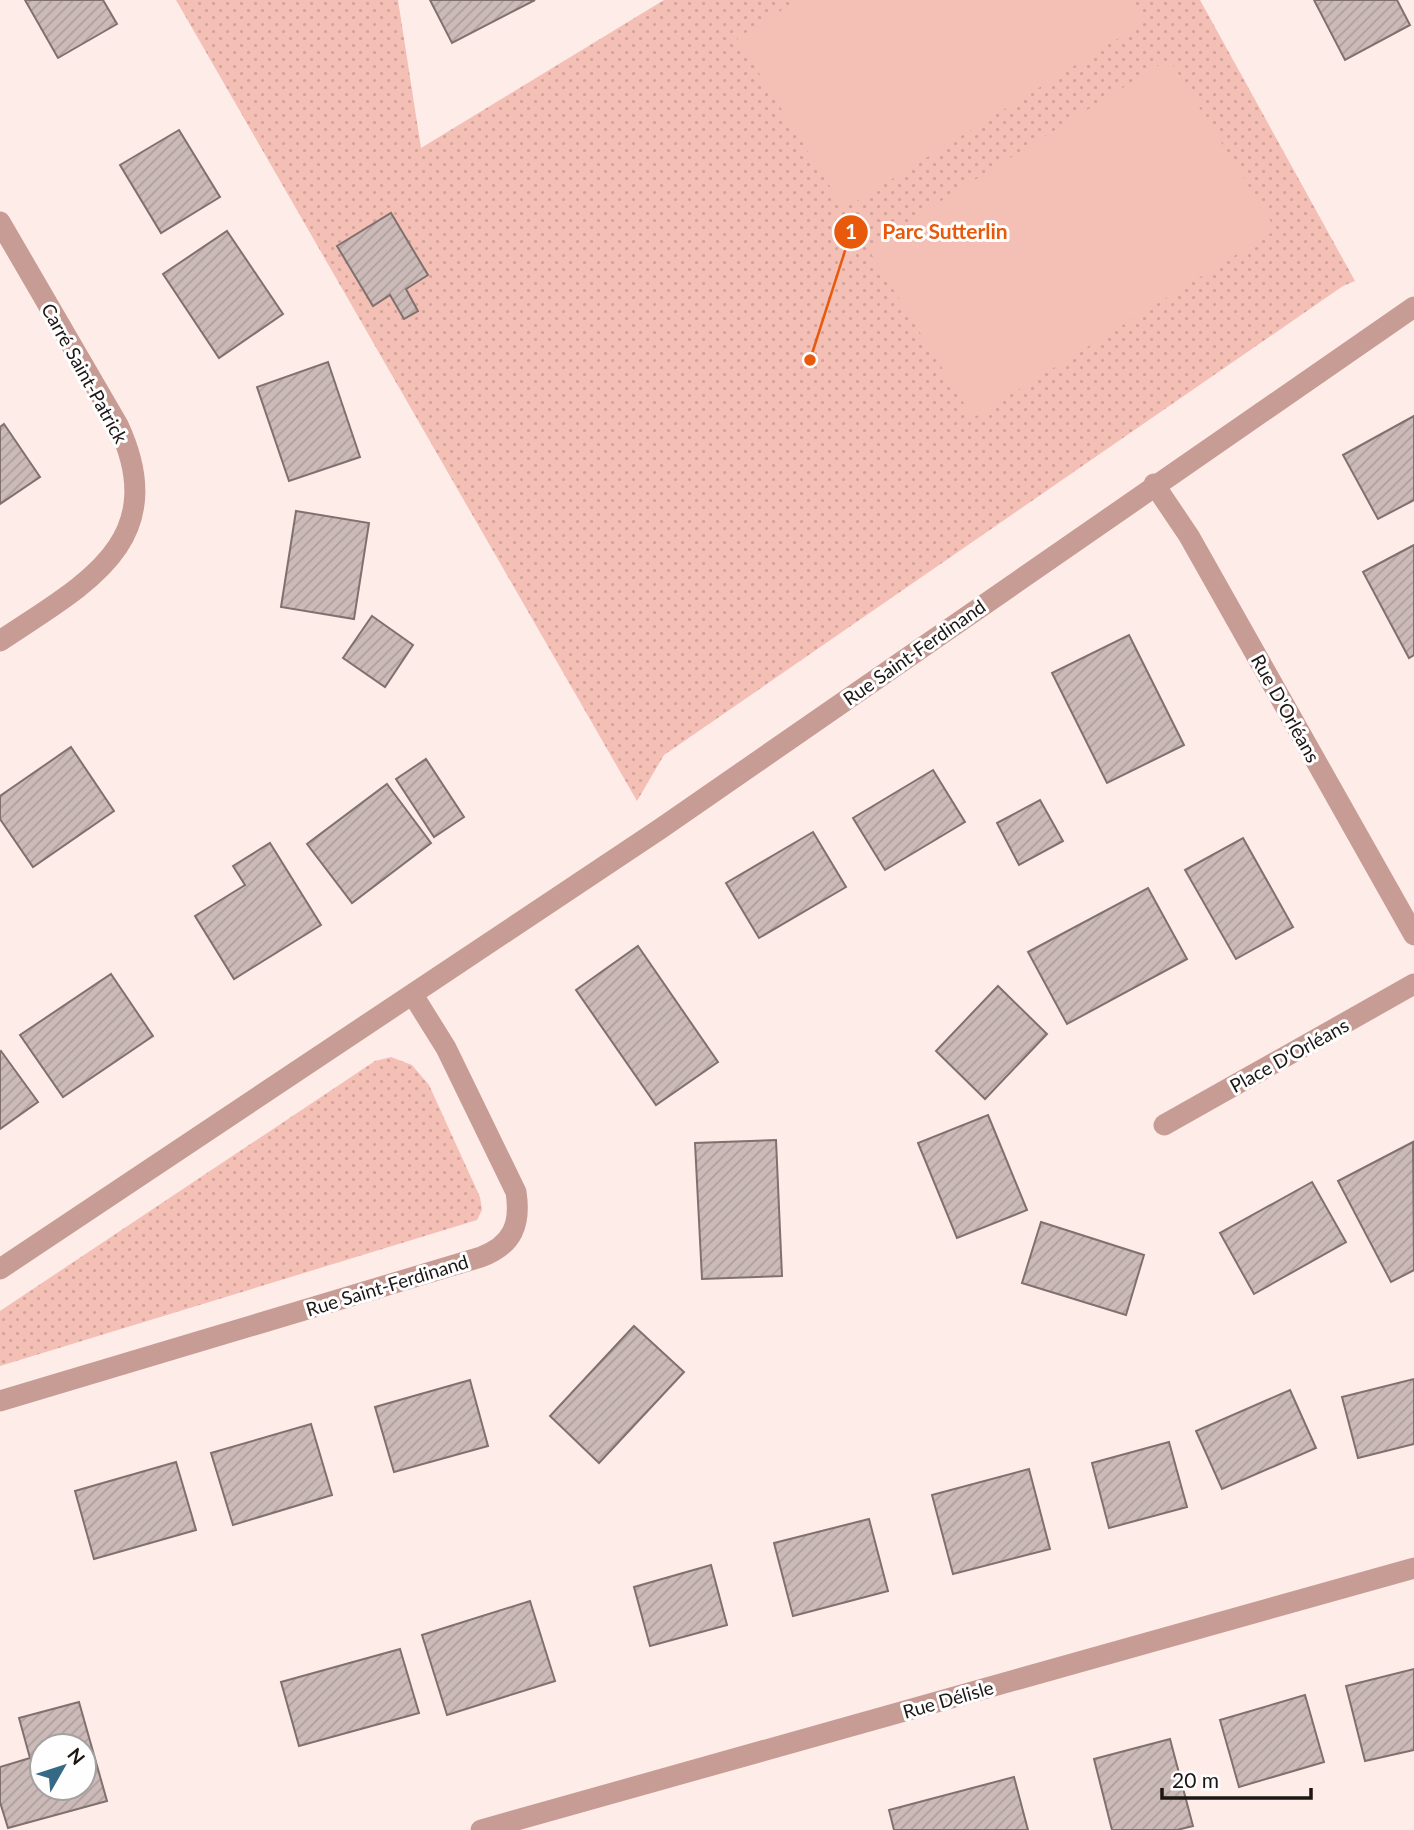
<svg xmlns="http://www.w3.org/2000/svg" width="1414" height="1830" viewBox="0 0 1414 1830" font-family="Lato,sans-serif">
<defs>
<pattern id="grass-dots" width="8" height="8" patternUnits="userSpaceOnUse" patternTransform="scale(1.75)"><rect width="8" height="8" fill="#f4bfb5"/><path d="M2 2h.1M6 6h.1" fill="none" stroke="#d1a39b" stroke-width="1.8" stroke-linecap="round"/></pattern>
<pattern id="building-hatch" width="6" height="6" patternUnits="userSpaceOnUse" patternTransform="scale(1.75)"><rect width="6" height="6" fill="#cbbab7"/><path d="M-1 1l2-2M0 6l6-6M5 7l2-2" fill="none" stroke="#ae9f9c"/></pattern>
</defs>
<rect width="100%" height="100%" fill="#feece9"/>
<!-- grass -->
<g fill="url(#grass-dots)">
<path d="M 176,0 L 398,0 L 421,148 L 664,0 L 1200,0 L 1355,281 L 1343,286 L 664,755 L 637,801 Z"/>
<path d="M 391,1057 L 412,1065 L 429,1085 L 480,1197 L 482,1210 L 477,1220 L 0,1366 L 0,1311 L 375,1061 Z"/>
</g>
<!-- garden -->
<g fill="#f4bfb5">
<path d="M 798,0 L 1133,0 L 1146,21 L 844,209 L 737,38 Z"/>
<path d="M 1169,59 L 1276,230 L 973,418 L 867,247 Z"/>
</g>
<!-- building -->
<g fill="url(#building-hatch)" stroke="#80716e" stroke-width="2" fill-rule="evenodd">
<path d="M 25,0 L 103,0 L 117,24 L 58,58 Z"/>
<path d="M 430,0 L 535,0 L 452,43 Z"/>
<path d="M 1314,0 L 1397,0 L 1410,25 L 1345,60 Z"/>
<path d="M 179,130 L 220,197 L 161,233 L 120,165 Z"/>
<path d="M 391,213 L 428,275 L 406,289 L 418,311 L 404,319 L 390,295 L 373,306 L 337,246 Z"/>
<path d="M 227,231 L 283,314 L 219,358 L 163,274 Z"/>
<path d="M 328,362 L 360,457 L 289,481 L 257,387 Z"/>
<path d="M 1414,416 L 1414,500 L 1378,519 L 1343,455 Z"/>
<path d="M 4,424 L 40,477 L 0,504 L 0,427 Z"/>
<path d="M 296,511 L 369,523 L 354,619 L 281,607 Z"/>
<path d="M 1414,545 L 1414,655 L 1409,658 L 1363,572 Z"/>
<path d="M 372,616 L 413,645 L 385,687 L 343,658 Z"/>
<path d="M 1129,635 L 1184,745 L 1107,783 L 1052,673 Z"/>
<path d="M 71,747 L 114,811 L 33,867 L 0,819 L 0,796 Z"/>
<path d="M 426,759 L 464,817 L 434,837 L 396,779 Z"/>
<path d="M 933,770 L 965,822 L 885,870 L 853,818 Z"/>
<path d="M 387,784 L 431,843 L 352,903 L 307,844 Z"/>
<path d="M 1040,800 L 1063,841 L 1019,865 L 997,823 Z"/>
<path d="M 813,832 L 846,887 L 759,938 L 726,883 Z"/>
<path d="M 1243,838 L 1293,927 L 1236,959 L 1185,870 Z"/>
<path d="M 270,843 L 321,925 L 234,979 L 195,916 L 245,885 L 233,866 Z"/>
<path d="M 1148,888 L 1187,959 L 1067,1024 L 1028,952 Z"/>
<path d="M 638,946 L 718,1062 L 656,1105 L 576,990 Z"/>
<path d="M 111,974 L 153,1036 L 63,1097 L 20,1035 Z"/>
<path d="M 998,986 L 1047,1034 L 985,1099 L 936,1051 Z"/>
<path d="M 1,1051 L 38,1102 L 0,1129 L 0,1052 Z"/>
<path d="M 988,1115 L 1027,1210 L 957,1238 L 918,1143 Z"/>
<path d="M 776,1140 L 782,1276 L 702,1279 L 695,1143 Z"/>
<path d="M 1413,1142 L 1414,1270 L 1391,1282 L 1338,1181 Z"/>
<path d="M 1312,1182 L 1346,1242 L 1254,1294 L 1220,1233 Z"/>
<path d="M 1041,1222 L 1144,1255 L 1126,1315 L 1022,1283 Z"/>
<path d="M 634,1326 L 684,1372 L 599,1463 L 550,1416 Z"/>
<path d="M 1414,1379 L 1414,1444 L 1358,1458 L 1342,1397 Z"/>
<path d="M 470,1380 L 488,1446 L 394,1472 L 375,1407 Z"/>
<path d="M 1290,1390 L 1316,1448 L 1222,1489 L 1196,1431 Z"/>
<path d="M 311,1424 L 332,1495 L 233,1525 L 211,1453 Z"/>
<path d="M 1169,1442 L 1187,1507 L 1109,1528 L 1092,1463 Z"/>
<path d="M 176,1462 L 196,1530 L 94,1559 L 75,1491 Z"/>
<path d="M 1029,1469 L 1050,1549 L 953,1574 L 932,1495 Z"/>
<path d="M 869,1519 L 888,1591 L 793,1616 L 774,1543 Z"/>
<path d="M 711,1565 L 727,1625 L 650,1646 L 634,1587 Z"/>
<path d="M 530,1601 L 555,1681 L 447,1715 L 422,1635 Z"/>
<path d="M 400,1649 L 419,1713 L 299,1746 L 281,1682 Z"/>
<path d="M 1414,1669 L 1414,1750 L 1365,1761 L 1346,1686 Z"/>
<path d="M 1305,1695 L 1324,1762 L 1239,1787 L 1220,1720 Z"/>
<path d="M 79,1702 L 107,1801 L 8,1828 L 0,1802 L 0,1767 L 30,1758 L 19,1718 ZM 42,1746 L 84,1746 L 84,1788 L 42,1788 Z"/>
<path d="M 1170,1739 L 1193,1826 L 1177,1830 L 1112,1830 L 1094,1759 Z"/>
<path d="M 1014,1777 L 1028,1830 L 894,1830 L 889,1810 Z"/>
</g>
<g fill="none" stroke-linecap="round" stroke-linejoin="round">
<!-- street -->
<g stroke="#c79c95" stroke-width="21">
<path d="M 0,222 L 118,425 C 173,543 83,585 0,641"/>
<path d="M 1154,484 L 1189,536 L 1414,935"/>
<path d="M 1164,1125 L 1414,984"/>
<path d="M 0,1269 L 660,829 L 1414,307"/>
<path d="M 0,1401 L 481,1257 C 513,1245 521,1224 516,1192 L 446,1048 L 413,995"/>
<path d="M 481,1830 L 1414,1568"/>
</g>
</g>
<g text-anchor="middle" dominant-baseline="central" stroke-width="6" stroke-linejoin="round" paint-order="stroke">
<!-- street labels -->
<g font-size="19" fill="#1c1615" stroke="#fefefe">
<text transform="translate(85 373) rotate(61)">Carré Saint-Patrick</text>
<text transform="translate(914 652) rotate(-35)">Rue Saint-Ferdinand</text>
<text transform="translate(1286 708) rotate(61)">Rue D'Orléans</text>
<text transform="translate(1289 1055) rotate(-29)">Place D'Orléans</text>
<text transform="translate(387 1285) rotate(-17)">Rue Saint-Ferdinand</text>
<text transform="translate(948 1699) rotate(-16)">Rue Délisle</text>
</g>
</g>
<!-- callouts -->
<path fill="none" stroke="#e8590c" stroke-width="2.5" d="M810 360L851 232"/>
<g fill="#e8590c" stroke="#fefefe" stroke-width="2.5">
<circle cx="810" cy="360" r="7"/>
<circle cx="851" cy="232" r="18"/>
</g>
<g font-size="21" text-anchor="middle" font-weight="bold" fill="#fff">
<text x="851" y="239">1</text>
</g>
<g font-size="21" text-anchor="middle" font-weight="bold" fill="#e8590c" stroke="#fefefe" stroke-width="6" stroke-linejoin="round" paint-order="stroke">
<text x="945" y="239">Parc Sutterlin</text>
</g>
<!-- north arrow -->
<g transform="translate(63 1767) rotate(51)"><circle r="33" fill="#fefefe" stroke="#a4a1a1" stroke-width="2"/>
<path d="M0-5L12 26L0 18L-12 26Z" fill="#346a85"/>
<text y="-10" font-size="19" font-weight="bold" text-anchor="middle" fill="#1c1615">N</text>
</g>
<!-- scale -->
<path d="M1162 1788v10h149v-10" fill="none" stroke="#1c1615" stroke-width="3.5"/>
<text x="1172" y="1788" font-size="21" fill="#1c1615" stroke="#fefefe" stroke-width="5" paint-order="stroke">20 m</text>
</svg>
